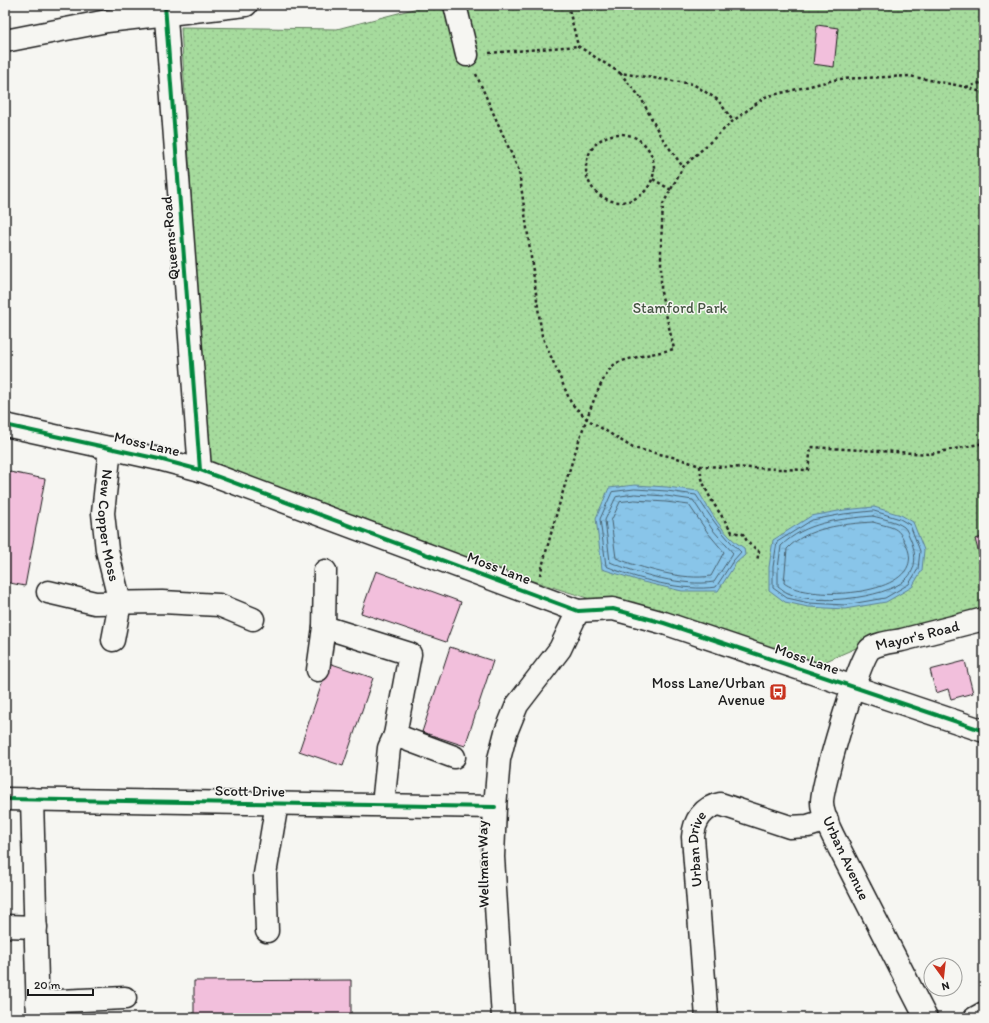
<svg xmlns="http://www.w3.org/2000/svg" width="989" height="1023" viewBox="0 0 989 1023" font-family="Itim,sans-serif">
<defs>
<pattern id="park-dots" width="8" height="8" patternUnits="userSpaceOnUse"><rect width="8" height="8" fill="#a6db9d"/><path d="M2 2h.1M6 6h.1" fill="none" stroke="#8ebb87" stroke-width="1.8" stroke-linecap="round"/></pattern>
<pattern id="water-ripples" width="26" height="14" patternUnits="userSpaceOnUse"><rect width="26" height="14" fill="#89c5e9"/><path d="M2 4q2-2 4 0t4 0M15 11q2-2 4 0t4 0" fill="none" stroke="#76a9c7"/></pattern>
</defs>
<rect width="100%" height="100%" fill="#f6f6f2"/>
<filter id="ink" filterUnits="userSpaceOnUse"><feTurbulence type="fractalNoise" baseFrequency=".025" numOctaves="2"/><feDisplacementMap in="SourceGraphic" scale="8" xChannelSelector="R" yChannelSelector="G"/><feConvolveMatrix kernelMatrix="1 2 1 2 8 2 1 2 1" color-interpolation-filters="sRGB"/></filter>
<g filter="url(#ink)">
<!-- park -->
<path fill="url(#park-dots)" stroke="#617c5c" d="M 429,5 L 984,5 L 984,612 L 863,645 L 810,668 L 498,570 L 207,461 L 181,27 L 337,29 Z"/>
<!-- water -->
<g fill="url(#water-ripples)" stroke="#5d8197">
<path d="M 635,485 L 667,487 L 698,491 C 710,510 723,536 744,548 L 745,555 L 736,563 L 718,591 L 682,591 L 643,582 L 602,569 L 596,518 L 609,488 Z"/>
<path d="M 874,507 L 901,515 L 913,522 L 924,550 L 922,570 L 912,587 L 886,602 L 845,609 L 808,607 L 785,602 L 769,590 L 769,567 L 773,540 L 811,516 L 844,510 Z"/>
</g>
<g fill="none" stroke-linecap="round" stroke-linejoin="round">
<!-- shore -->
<g stroke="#48606e" stroke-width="1">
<path d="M 635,489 L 667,491 L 696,495 C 710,516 723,536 741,552 L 733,561 L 716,587 C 684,592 636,579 606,566 L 600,519 L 612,492 Z"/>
<path d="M 635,494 L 666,496 L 693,500 L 712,529 L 733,553 L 714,582 C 684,587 638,574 610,562 L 605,520 L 616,497 Z"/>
<path d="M 635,500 L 666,502 L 689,505 L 708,533 L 724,552 L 711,576 C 684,581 641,568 616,558 L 611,521 L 620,502 Z"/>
<path d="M 874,511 L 900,519 L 910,525 L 920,551 L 918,569 L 909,584 L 885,598 L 845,605 L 809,603 L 787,598 L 773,588 L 773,567 L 777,542 L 812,520 L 844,514 Z"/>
<path d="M 873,516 C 883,519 896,521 904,527 C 907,530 908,534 910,538 C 916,552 918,569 905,580 C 884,599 813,606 788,593 C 785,592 781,588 778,586 L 778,568 L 781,546 C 805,522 840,519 873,516 Z"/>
<path d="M 873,522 C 895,529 898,525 907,547 C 928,596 809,603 784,583 L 787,549 C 807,527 844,524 873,522 Z"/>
</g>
</g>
<!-- building -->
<g fill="#f2bfdc" stroke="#1c1c1c">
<path d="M 515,5 L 534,5 L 516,9 Z"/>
<path d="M 817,25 L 838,28 L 834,67 L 813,64 Z"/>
<path d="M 5,471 L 45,479 L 25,586 L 5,582 Z"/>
<path d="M 984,537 L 984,572 L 975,539 Z"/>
<path d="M 376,571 L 461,602 L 446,642 L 361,613 Z"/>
<path d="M 450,647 L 493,661 L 465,746 L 422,732 Z"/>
<path d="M 965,661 L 973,693 L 951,699 L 948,689 L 936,693 L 930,670 Z"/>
<path d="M 329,663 L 373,678 L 343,766 L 299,751 Z"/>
<path d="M 351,980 L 351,1018 L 194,1018 L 194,981 Z"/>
</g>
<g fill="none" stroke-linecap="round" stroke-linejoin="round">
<!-- minor casing -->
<g stroke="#1c1c1c" stroke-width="25">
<g id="minor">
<path d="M 165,5 L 200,470"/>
<path d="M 455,5 L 467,55"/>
<path d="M 5,41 L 107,21 L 246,5"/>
<path d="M 5,425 L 159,459 L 200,470 L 578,611 L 613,609 L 664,623 L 984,731"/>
<path id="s1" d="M 110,448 L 103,513 L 107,550 L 120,603 L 113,640"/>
<path d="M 48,592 L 95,603 L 162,602 L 219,605 L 253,619"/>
<path d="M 324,627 L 410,654 L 395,735 L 389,748 L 383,805"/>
<path d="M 318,670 L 324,627 L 325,571"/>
<path d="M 395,735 L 454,757"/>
<path d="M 5,799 L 495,807"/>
<path d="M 32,799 L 38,1018"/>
<path d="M 5,926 L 36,927"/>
<path d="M 267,931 L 265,874 L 277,803"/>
<path d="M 37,1002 L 125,998"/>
<path d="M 503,1018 L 493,857 L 495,807 L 499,759 L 506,732 L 517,705 L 560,649 L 578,611"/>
<path id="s2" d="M 707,1018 L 693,837 C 694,821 703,807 720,804 L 790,827 L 808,826 L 827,820"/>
<path id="s3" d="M 926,1018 L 833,836 C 828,826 822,813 822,802 C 822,785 859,658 870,649 C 878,643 892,642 902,640 C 929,633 957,626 984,619"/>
<path d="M 975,1018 L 984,1013"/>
</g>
</g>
<!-- path -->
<g stroke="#1c1c1c" stroke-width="2.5" stroke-dasharray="3 3" stroke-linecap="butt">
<path d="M 568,5 L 578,46 L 620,73 L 693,84 L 718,100 L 733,121"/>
<path d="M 489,53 L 578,46"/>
<path d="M 620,73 L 641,98 L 660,135 L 683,167"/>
<path d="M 476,74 L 519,171 L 542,336 L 571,403 L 587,419 L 633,448 L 677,458 L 700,466 L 808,470 L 811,447 L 930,454 L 984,443"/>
<path d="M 966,87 L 984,82"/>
<circle cx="620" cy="168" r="34"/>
<path d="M 653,179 L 671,190"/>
<path d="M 700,466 C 701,490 720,512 732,532 L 743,534 L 748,543 L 759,551 L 757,561"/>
<path d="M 540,575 C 549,540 591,380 615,364 C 622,359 663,352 674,349 L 661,292 L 661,244 L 663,204 L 683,167 L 733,121 L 765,97 L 838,79 L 909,76 L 966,87 L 984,93"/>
</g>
<!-- minor -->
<use href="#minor" stroke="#f6f6f2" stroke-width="22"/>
<!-- cycleway casing -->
<g stroke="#f6f6f2" stroke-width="6">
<g id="cycleway">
<path d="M 165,5 L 200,470"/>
<path d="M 5,425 L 159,459 L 200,470 L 578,611 L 613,609 L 664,623 L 984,731"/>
<path d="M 5,799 L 495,807"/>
</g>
</g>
<!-- cycleway -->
<use href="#cycleway" stroke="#00873e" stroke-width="4"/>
</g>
</g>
<!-- icons -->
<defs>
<g id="bus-square" transform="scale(0.9)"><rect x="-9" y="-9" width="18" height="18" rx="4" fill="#c8321e" stroke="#f6f6f2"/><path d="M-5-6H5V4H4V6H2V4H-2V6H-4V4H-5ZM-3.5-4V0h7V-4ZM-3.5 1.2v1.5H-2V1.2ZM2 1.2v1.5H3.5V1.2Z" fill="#fff"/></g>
</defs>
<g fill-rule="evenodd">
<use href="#bus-square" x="778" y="692"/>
</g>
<g text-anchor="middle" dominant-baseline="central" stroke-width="3" stroke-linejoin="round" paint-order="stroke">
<!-- street labels -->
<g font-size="15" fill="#1c1c1c" stroke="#f6f6f2">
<text transform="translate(170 238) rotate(-95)">Queens Road</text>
<text transform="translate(147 444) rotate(13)">Moss Lane</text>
<text stroke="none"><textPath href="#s1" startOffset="78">New Copper Moss</textPath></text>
<text transform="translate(499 568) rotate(21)">Moss Lane</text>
<text stroke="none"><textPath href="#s3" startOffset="451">Mayor's Road</textPath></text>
<text transform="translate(807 659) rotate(19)">Moss Lane</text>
<text transform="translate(250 791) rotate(1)">Scott Drive</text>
<text stroke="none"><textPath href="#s2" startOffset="170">Urban Drive</textPath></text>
<text transform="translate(846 858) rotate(65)">Urban Avenue</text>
<text transform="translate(483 864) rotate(-91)">Wellman Way</text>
</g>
<!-- park labels -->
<g font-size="15" fill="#455543" stroke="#f6f6f2">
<text x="680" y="308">Stamford Park</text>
</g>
<!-- poi labels -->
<g font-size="15" fill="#1c1c1c" stroke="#f6f6f2" text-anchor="end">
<text x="765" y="683">Moss Lane/Urban<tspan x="765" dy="17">Avenue</tspan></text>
</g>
</g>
<!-- margin -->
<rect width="989" height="1023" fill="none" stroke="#f6f6f2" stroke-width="20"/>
<rect x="10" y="10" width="969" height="1003" fill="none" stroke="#1c1c1c" stroke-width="1.5" filter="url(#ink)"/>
<!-- north arrow -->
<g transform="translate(943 977) rotate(165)"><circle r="19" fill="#f6f6f2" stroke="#9f9f9c"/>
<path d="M0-3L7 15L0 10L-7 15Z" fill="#c8321e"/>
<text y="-6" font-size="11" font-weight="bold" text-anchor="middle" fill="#1c1c1c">N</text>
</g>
<!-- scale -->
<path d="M28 989v6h65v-6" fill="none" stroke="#1c1c1c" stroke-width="2"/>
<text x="34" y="989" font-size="12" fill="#1c1c1c" stroke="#f6f6f2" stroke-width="3" paint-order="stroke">20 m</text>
</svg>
